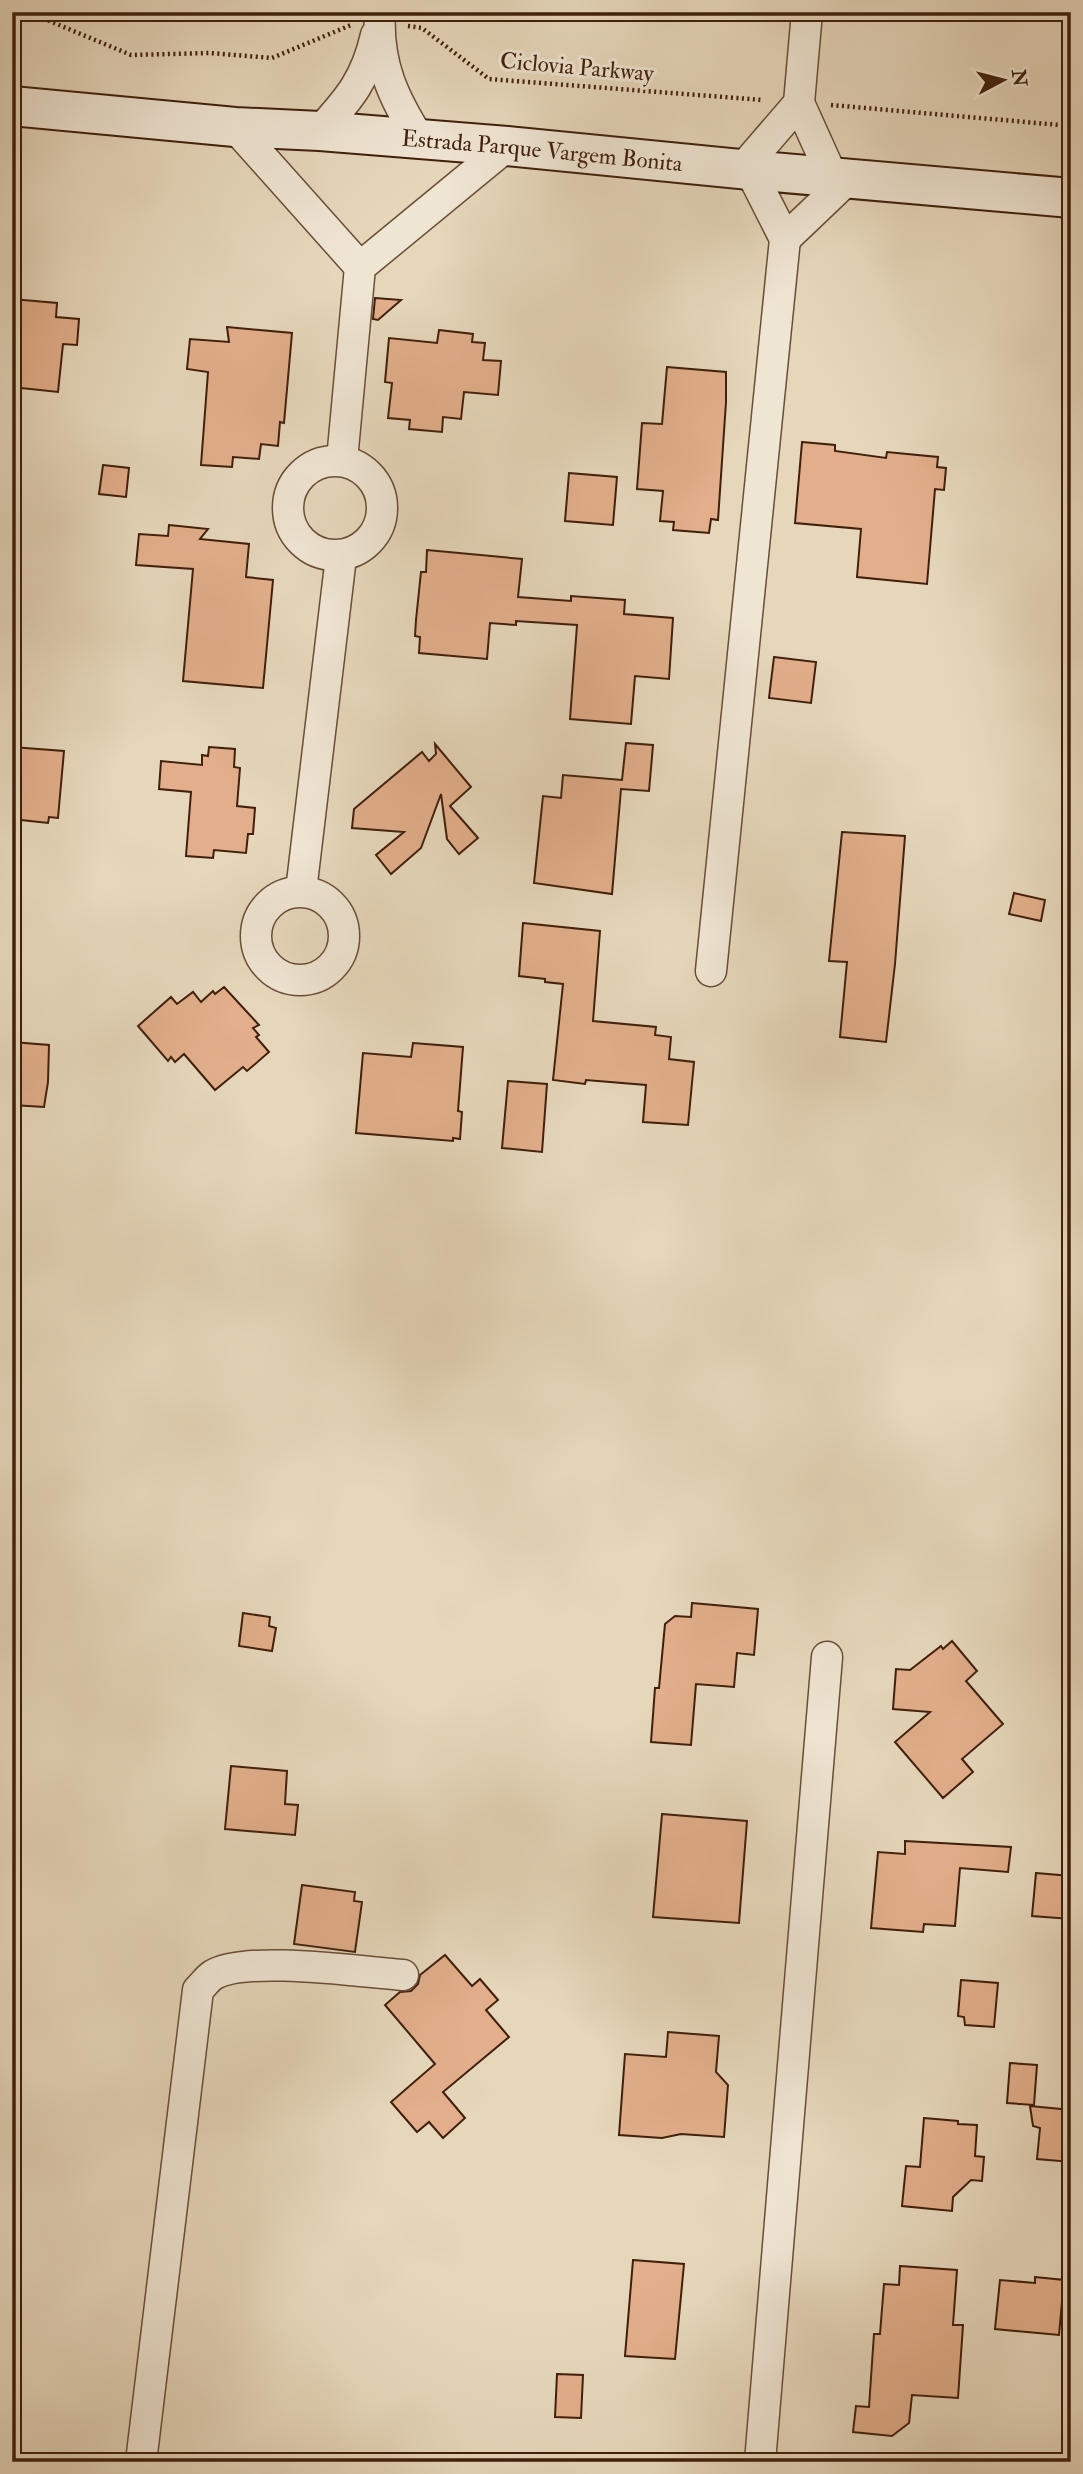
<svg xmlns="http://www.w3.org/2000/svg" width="1083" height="2474" viewBox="0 0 1083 2474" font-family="'IM FELL Double Pica',serif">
<rect width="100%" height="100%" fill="#e6d7bb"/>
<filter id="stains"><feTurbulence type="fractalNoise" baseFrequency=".00286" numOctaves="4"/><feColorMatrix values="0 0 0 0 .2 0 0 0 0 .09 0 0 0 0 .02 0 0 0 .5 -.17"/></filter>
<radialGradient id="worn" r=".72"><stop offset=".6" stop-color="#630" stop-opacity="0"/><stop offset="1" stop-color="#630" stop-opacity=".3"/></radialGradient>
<!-- building -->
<g fill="#e2ae8b" stroke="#401f0b" stroke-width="2">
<path d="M 375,298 L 401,300 L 378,320 L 373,319 Z"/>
<path d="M 12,299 L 57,303 L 56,317 L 79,319 L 77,345 L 63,344 L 58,392 L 12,387 Z"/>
<path d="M 227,327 L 292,333 L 284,423 L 280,422 L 278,446 L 261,444 L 259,459 L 233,457 L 232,467 L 201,465 L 208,372 L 187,369 L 190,339 L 229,342 Z"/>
<path d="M 439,330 L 473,334 L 472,342 L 485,343 L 483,360 L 501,361 L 498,395 L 464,392 L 461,419 L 443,417 L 442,432 L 409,429 L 410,420 L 388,418 L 392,383 L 385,382 L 389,338 L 437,343 Z"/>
<path d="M 667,367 L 726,372 L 726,402 L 718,520 L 711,519 L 709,533 L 673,530 L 674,522 L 660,521 L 663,491 L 637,489 L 642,423 L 662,424 Z"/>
<path d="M 802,442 L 835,445 L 835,451 L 886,458 L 887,452 L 938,457 L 937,467 L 946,468 L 944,490 L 935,489 L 927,584 L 857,577 L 861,529 L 795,523 Z"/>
<path d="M 103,465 L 129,468 L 126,497 L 99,494 Z"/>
<path d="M 569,473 L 617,477 L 613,525 L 565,521 Z"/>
<path d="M 169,525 L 208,529 L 200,539 L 249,544 L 246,577 L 273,580 L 263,688 L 183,681 L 193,569 L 136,565 L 139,534 L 168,536 Z"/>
<path d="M 427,550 L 522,559 L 518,597 L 571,601 L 571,596 L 625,600 L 624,614 L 673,618 L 669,679 L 635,676 L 631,724 L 570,719 L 577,625 L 516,621 L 516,625 L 490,623 L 487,659 L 419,653 L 420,637 L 415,636 L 416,620 L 421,572 L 426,572 Z"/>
<path d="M 774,657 L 816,662 L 811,703 L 769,698 Z"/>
<path d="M 626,743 L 653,745 L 649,791 L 621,789 L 612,894 L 534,883 L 543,796 L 561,798 L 563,775 L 622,780 Z"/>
<path d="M 435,744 L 471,787 L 450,806 L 478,838 L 459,854 L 447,839 L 441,794 L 421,848 L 391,874 L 376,855 L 404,832 L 352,828 L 354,809 L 422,752 L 429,761 L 436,754 Z"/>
<path d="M 12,747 L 64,751 L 58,818 L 49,817 L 48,823 L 12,819 Z"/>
<path d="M 209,747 L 235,749 L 234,767 L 240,768 L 237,806 L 255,808 L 253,834 L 248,834 L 246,853 L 214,850 L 213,858 L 186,856 L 191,792 L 159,789 L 161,761 L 202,765 L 202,755 L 208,756 Z"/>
<path d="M 842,832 L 905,836 L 895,964 L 886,1042 L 840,1037 L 847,962 L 829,961 Z"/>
<path d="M 1014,893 L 1045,900 L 1041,921 L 1009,914 Z"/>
<path d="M 523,923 L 600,931 L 593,1021 L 656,1027 L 655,1035 L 671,1037 L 669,1059 L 694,1062 L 688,1125 L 643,1122 L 646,1085 L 586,1080 L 585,1084 L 553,1080 L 563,984 L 545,982 L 545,979 L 519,976 Z"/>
<path d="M 224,987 L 259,1025 L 253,1028 L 259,1035 L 256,1037 L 269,1052 L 247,1071 L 243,1067 L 215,1090 L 184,1054 L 175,1062 L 171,1057 L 168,1061 L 138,1026 L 171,997 L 177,1004 L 193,992 L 201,1002 L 213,991 L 215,994 Z"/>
<path d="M 12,1042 L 49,1045 L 48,1082 L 44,1107 L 12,1105 Z"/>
<path d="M 413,1043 L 463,1047 L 458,1111 L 462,1112 L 460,1139 L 453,1138 L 453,1141 L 356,1133 L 363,1053 L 411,1057 Z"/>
<path d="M 508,1081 L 547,1084 L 542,1152 L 502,1148 Z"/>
<path d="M 692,1603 L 758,1609 L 754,1655 L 737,1653 L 734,1687 L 696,1684 L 691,1745 L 651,1742 L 655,1688 L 659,1688 L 665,1624 L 675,1616 L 691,1617 Z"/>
<path d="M 243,1613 L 270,1617 L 269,1626 L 276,1628 L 272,1651 L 239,1646 Z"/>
<path d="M 952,1641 L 977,1671 L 966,1681 L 1003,1724 L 962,1759 L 973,1772 L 943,1798 L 895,1742 L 930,1712 L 893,1709 L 896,1669 L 910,1670 L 941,1646 L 943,1649 Z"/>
<path d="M 231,1766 L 287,1771 L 285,1804 L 298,1805 L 295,1835 L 225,1829 Z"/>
<path d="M 662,1814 L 747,1821 L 739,1923 L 653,1917 Z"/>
<path d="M 905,1841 L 1011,1847 L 1008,1872 L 960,1868 L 955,1926 L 924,1924 L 923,1932 L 871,1928 L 878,1852 L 905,1854 Z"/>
<path d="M 1036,1873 L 1071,1876 L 1071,1919 L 1032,1916 Z"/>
<path d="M 302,1885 L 355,1892 L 354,1901 L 362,1902 L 355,1952 L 294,1944 Z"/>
<path d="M 445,1955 L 472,1986 L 480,1979 L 498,2000 L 486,2010 L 509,2037 L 443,2092 L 465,2118 L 443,2138 L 429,2122 L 417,2132 L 391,2102 L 435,2064 L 385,2005 L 400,1992 L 411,1991 L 418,1984 L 420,1975 Z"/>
<path d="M 961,1980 L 998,1983 L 994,2027 L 965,2025 L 964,2017 L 958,2016 Z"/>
<path d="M 668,2032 L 719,2036 L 716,2072 L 728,2085 L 724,2137 L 681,2134 L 662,2138 L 619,2135 L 625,2054 L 666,2057 Z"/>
<path d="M 1010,2063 L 1037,2065 L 1034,2105 L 1007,2103 Z"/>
<path d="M 1030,2106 L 1071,2110 L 1071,2162 L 1037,2159 L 1040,2128 L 1033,2126 Z"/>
<path d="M 924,2118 L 958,2121 L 958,2124 L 977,2125 L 975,2156 L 984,2157 L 982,2181 L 971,2180 L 953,2197 L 952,2211 L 902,2206 L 906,2166 L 920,2167 Z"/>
<path d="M 633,2260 L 684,2264 L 675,2359 L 625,2356 Z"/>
<path d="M 900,2266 L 957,2270 L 953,2325 L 963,2325 L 958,2398 L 912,2395 L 909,2423 L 892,2436 L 853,2432 L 856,2406 L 869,2407 L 874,2334 L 880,2334 L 884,2284 L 899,2285 Z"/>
<path d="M 1035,2277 L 1064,2280 L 1059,2335 L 995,2329 L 1000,2280 L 1035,2283 Z"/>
<path d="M 557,2374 L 583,2375 L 581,2418 L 555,2417 Z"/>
</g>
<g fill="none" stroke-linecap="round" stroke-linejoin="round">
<!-- minor casing -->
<g stroke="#6a4d37" stroke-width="33">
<g id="minor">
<path d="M 380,12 C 377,63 393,98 420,140"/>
<path d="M 807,12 L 799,103 L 832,176"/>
<path d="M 235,127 L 360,267"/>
<path d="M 320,131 C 350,98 366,79 376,35"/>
<path d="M 743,168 L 799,103"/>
<path d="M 785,239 L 849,178"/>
<path d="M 342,460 L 360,267 L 507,146"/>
<circle cx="335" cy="508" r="47"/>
<path d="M 301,891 L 341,557"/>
<circle cx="300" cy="936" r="44"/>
<path d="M 711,971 L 785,239 L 750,170"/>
<path d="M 141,2462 L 198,1990 C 203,1985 208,1978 213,1975 C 247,1955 361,1972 403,1975"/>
<path d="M 760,2462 L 827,1657"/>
</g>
</g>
<!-- secondary casing -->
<g stroke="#401f0b" stroke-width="42">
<g id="secondary">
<path id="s1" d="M 12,106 L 235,127 L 320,131 L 507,146 L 750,170 L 1071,198"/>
</g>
</g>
<!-- path -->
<g stroke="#401f0b" stroke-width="4.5" stroke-dasharray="2 3.5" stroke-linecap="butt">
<path d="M 28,12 L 131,55 L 210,53 L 272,58 L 351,25"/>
<path d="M 408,26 L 422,28 L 489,79 L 763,100"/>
<path d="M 831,105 L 1071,126"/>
</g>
<!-- minor -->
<use href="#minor" stroke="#efe5d3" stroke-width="30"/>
<!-- secondary -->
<use href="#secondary" stroke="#efe5d3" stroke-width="38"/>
</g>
<g text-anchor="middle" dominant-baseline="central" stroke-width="6" stroke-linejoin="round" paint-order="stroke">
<!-- street labels -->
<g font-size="23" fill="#401f0b" stroke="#efe5d3">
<text transform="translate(577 67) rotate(5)">Ciclovia Parkway</text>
<text stroke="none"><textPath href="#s1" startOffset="532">Estrada Parque Vargem Bonita</textPath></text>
</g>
</g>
<!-- margin -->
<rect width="1083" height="2474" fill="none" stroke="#e6d7bb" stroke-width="42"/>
<rect x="14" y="14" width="1055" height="2446" fill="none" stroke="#401f0b" stroke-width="3.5"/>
<rect x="21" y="21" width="1041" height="2432" fill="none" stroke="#401f0b" stroke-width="2"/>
<!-- north arrow -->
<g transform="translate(1003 80) rotate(83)" stroke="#efe5d3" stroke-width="5" paint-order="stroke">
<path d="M0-5L12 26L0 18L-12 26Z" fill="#401f0b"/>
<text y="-10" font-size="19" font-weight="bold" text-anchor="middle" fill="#401f0b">N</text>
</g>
<rect width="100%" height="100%" filter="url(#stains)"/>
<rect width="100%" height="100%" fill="url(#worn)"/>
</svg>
